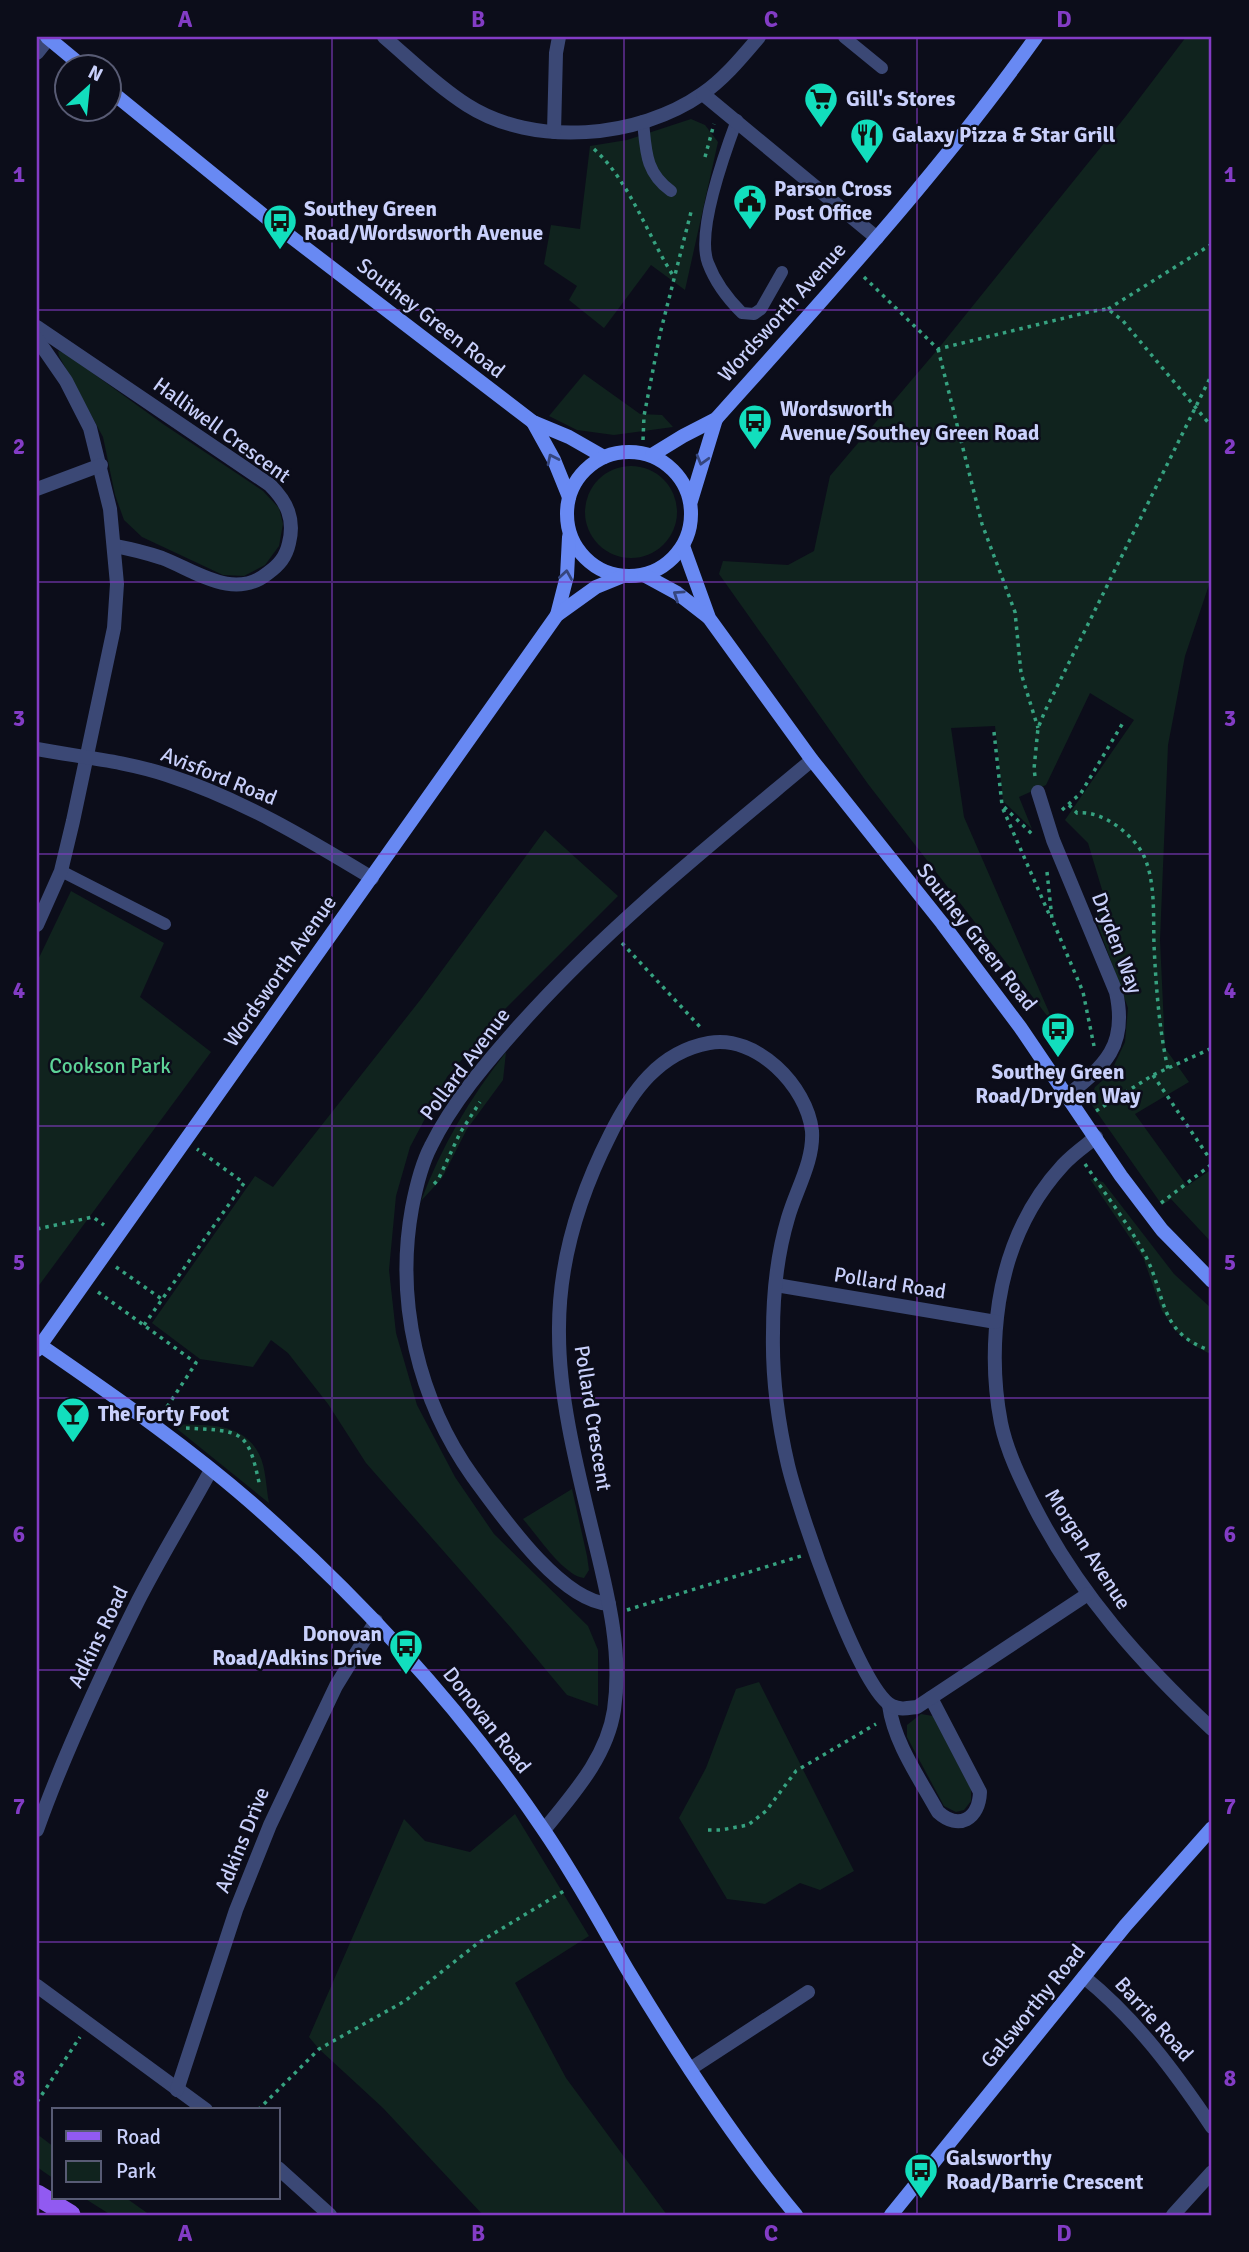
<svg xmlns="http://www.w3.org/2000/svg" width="1249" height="2252" viewBox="0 0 1249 2252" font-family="Signika,sans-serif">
<rect width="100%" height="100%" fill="#0c0d1a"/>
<!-- green -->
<g fill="#10231e">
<path d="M 1186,37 L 1212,37 L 1212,576 L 1185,656 L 1168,745 L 1160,940 L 1165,1048 L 1189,1082 L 1135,1114 L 1187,1186 L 1212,1169 L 1212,1243 L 1171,1199 L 1162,1205 L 1089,1101 L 1095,1087 L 1110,1074 L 1125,1042 L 1128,1008 L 1096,920 L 1106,903 L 1088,843 L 1065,820 L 1134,720 L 1090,693 L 1046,785 L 1019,797 L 1032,829 L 1003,801 L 995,726 L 951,728 L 964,817 L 1055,1026 L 868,784 L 719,574 L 723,561 L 788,565 L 814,551 L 830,476 L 938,349 L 1126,116 Z"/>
<path d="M 691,119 L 705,125 L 718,142 L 685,290 L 651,265 L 604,328 L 569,300 L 577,286 L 544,264 L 551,225 L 580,229 L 590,146 L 627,140 Z"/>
<path d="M 58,351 L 65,353 L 163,424 L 263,491 L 279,508 L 283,524 L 279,546 L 265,565 L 244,576 L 223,575 L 142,537 L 124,520 L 115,495 L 103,437 L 59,356 Z"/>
<path d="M 584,374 L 640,414 L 662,415 L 673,427 L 614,435 L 577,430 L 549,416 Z"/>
<circle cx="631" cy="512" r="46"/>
<path d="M 545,830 L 618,896 L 503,1011 L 447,1077 L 410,1147 L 396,1196 L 389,1270 L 396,1333 L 417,1405 L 455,1477 L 494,1534 L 588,1626 L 598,1650 L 598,1706 L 567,1695 L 512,1629 L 366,1463 L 328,1404 L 288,1353 L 271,1340 L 253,1367 L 200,1359 L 152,1323 L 255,1176 L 273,1187 L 421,999 Z"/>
<path d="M 71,891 L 164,943 L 140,997 L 211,1052 L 37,1288 L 37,962 Z"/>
<path d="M 506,1052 L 503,1080 L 467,1129 L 442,1178 L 421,1201 C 441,1147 470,1098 506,1052 Z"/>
<path d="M 1090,1179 L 1103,1182 L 1174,1274 L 1212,1309 L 1212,1355 L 1193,1345 L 1176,1331 L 1162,1311 L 1143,1257 Z"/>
<path d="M 171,1424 C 203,1426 242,1420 259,1454 C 266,1467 266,1488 269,1503 Z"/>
<path d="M 572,1489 L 587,1556 L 589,1570 L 584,1578 C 564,1576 537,1535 523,1519 Z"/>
<path d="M 759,1682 L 854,1871 L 820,1890 L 800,1883 L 765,1904 L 727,1899 L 679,1818 L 706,1768 L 736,1689 Z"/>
<path d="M 921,1714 L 933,1716 L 971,1789 L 971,1801 L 964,1810 L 956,1812 L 944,1806 L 907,1737 L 907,1725 Z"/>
<path d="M 515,1814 L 589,1936 L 515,1983 L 566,2078 L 667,2215 L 483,2215 L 383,2108 L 319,2049 L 309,2037 L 404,1819 L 425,1841 L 470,1852 Z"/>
<path d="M 37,2134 L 54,2147 L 54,2179 L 37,2167 Z"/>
<path d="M 84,2198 L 126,2198 L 150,2215 L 111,2215 Z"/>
</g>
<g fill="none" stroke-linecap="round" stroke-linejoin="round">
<!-- path -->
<g stroke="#36a280" stroke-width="3.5" stroke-dasharray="3.5 5" stroke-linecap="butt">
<path d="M 594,149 C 631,183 647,235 674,277"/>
<path d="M 705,157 L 714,124"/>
<path d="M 864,277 L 938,349 L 1093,311 L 1108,309 L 1123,321 L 1212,427"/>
<path d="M 1108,309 L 1212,244"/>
<path d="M 938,349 L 982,524 L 1015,612 L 1021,673 L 1038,728"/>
<path d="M 643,440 L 644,416 L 660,334 L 691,212"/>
<path d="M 994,732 L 1002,805 L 1033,835"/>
<path d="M 1035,776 L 1034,769 L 1038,728 L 1045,711 L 1212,374"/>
<path d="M 1069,805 L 1077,813 C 1102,810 1131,833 1143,854 C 1156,881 1153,916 1154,945 C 1156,986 1159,1029 1168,1069"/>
<path d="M 1003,809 L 1049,914"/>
<path d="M 1062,810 L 1081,793 L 1124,721"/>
<path d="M 1047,872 L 1052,919 L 1083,992 L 1094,1046"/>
<path d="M 622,943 L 702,1029"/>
<path d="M 1153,1075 L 1212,1162"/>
<path d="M 1096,1111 L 1153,1075 L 1212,1048"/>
<path d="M 1085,1164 C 1105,1194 1128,1223 1145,1255 C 1167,1296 1157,1333 1212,1351"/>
<path d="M 434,1184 L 438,1180 L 460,1133 L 480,1102"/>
<path d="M 1161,1203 L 1212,1164"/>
<path d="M 37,1229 L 93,1217 L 104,1225"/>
<path d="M 116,1267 L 163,1300"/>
<path d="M 98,1292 L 196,1363 L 163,1413"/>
<path d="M 144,1325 L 244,1183 L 197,1149"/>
<path d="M 186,1428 C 244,1431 248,1430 260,1487"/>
<path d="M 627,1610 L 801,1556"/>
<path d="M 708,1830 L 721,1830 L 748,1825 L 766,1811 L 796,1771 L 876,1724"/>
<path d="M 37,2102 L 80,2037"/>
<path d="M 258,2110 L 319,2049 L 405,2001 L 478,1943 L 564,1891"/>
</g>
<!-- lane -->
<g stroke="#3b4875" stroke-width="12">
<path d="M 844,37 L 882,68"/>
<path d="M 737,120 C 725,152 696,232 708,263 C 715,282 728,299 742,313 L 754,314 L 761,309 L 782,272"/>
<path d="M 643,121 C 646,151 645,172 671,191"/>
<path d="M 61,871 L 165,924"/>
</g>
<!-- street -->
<g stroke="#3b4875" stroke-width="14">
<path d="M 384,37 C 411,60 437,86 467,105 C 534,148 639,138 702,94 C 724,79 742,57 759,37"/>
<path d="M 37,53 L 49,38"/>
<path d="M 703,94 L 877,238"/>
<path d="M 554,132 L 556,53 L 559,37"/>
<path d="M 37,327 L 270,485 C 287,502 295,519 289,543 C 286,557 279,565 268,573 C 234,601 196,571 162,558 C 147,553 131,549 115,546"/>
<path d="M 37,339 L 66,381 L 90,428 L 110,509 L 117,584 L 114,628 L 73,821 L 61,871 L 37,925"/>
<path d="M 37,489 L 101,465"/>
<path d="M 37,749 C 80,757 125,761 167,775 C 241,799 306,838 372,878"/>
<path d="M 1038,792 L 1053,840 L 1116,992 C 1128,1046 1105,1065 1067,1096"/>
<path d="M 1096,1137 C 1085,1146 1073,1154 1063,1165 C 1028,1203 1007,1251 999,1302 C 993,1342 993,1382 1001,1423 C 1007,1452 1021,1480 1034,1506 C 1079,1594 1141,1663 1212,1729"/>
<path d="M 776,1285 L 996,1322"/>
<path d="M 609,1604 C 560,1601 501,1515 473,1477 C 418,1400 395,1301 412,1208 C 416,1187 421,1165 431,1146 C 452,1103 486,1063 518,1027 C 607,927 709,846 812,760"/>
<path d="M 889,1705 C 894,1743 920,1779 938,1812 C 959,1831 979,1819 980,1792 L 931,1698"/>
<path d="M 37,1830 C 65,1751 101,1675 138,1601 C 161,1556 187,1514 211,1470"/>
<path d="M 544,1830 C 573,1794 607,1757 614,1710 C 623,1649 606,1588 592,1530 C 577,1468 559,1397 559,1334 C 558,1265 579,1196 610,1135 C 631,1092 659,1052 709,1043 C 756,1034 807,1086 812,1131 C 814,1161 796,1190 788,1218 C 777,1255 773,1295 773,1333 C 772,1377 778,1422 788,1465 C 798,1507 858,1688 892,1706 C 901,1710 908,1708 917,1707 L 1088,1594"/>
<path d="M 1084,1977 C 1136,2019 1175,2072 1212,2127"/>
<path d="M 37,1986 L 206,2110"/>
<path d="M 690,2069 L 808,1992"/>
<path d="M 177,2090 L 236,1910 L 270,1825 L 336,1686 L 376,1621"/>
<path d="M 278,2168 L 330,2215"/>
<path d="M 1173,2215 L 1212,2172"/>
</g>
<!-- secondary -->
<g stroke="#6889f3" stroke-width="14">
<path d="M 47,37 L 82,66"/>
<path d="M 108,89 L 273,223 L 533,422 L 569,437 L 604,457"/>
<path d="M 533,422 L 554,460 L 569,497"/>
<circle cx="629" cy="514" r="62"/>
<path d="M 652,455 L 683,436 L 716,419 C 827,295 940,172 1036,37"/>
<path d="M 691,501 L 716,419"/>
<path d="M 683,546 L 709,618 L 812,760 L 942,923 L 1020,1027 L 1121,1176 L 1162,1230 L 1212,1281"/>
<path d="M 644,575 L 677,593 L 708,617"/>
<path d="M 557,615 L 567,576 L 569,537"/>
<path d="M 40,1345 C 117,1398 195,1452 264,1514 C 369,1608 464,1712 543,1829 C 574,1874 600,1922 627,1969 C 678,2054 733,2139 796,2215"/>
<path d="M 37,1350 L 557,615 L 596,587 L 623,576"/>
<path d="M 891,2215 L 1125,1926 L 1212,1828"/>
</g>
<!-- primary -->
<path stroke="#915af1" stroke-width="21" d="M 37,2195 L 70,2215"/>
</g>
<!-- one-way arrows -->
<defs><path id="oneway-chevron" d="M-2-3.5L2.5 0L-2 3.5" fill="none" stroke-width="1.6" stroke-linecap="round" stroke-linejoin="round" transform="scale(1.75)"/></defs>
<g stroke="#35457c">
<use href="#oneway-chevron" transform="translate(552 459) rotate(-116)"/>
<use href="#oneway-chevron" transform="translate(702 460) rotate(106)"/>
<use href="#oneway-chevron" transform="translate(566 575) rotate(-81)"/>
<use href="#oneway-chevron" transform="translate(678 595) rotate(-146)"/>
</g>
<!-- grid -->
<path fill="none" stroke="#833cc5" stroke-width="2" stroke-opacity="0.55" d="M 332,37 L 332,2215M 624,37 L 624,2215M 917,37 L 917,2215M 37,310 L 1212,310M 37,582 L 1212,582M 37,854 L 1212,854M 37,1126 L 1212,1126M 37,1398 L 1212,1398M 37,1670 L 1212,1670M 37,1942 L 1212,1942"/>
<!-- icons -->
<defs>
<g id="supermarket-pin" transform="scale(1.75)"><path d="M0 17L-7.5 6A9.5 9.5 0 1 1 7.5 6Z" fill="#12debd" stroke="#0c0d1a"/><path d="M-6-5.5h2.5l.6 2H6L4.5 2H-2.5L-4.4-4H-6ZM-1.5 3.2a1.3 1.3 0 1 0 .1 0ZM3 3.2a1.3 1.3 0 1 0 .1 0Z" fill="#111"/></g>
<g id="restaurant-pin" transform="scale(1.75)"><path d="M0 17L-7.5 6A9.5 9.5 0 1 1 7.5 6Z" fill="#12debd" stroke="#0c0d1a"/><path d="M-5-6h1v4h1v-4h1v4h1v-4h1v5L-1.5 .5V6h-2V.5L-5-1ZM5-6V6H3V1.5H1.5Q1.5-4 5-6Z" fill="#111"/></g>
<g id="civic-pin" transform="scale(1.75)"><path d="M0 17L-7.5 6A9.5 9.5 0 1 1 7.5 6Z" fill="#12debd" stroke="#0c0d1a"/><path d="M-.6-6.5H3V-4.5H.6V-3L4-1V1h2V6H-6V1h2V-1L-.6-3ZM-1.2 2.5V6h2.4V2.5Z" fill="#111"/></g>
<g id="bus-pin" transform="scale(1.75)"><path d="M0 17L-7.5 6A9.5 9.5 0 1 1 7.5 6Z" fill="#12debd" stroke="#0c0d1a"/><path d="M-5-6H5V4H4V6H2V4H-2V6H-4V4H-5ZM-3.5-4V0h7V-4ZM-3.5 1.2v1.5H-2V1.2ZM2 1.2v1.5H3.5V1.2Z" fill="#111"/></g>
<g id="bar-pin" transform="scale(1.75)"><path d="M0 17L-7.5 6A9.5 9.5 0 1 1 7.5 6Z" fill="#12debd" stroke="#0c0d1a"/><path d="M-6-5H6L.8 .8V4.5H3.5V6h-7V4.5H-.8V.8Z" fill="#111"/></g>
</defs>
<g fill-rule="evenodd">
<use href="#supermarket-pin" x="821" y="99"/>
<use href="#restaurant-pin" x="867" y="135"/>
<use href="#civic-pin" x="750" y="201"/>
<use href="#bus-pin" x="280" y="221"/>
<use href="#bus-pin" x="755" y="421"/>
<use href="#bus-pin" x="1058" y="1029"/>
<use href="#bar-pin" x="73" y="1414"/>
<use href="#bus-pin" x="406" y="1646"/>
<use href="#bus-pin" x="921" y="2170"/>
</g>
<g text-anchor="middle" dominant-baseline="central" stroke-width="5" stroke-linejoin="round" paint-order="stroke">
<!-- poi labels -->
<g font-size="21" font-weight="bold" fill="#c9d0fb" stroke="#0c0d1a" text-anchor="start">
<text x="846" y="99">Gill's Stores</text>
<text x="892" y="135">Galaxy Pizza &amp; Star Grill</text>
<text x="774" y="189">Parson Cross<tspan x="774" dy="24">Post Office</tspan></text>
<text x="304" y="209">Southey Green<tspan x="304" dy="24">Road/Wordsworth Avenue</tspan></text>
<text x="780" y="409">Wordsworth<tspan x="780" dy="24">Avenue/Southey Green Road</tspan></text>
<text x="1058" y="1072" text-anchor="middle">Southey Green<tspan x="1058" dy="24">Road/Dryden Way</tspan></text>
<text x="98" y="1414">The Forty Foot</text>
<text x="382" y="1634" text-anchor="end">Donovan<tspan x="382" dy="24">Road/Adkins Drive</tspan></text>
<text x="946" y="2158">Galsworthy<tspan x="946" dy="24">Road/Barrie Crescent</tspan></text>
</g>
<!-- street labels -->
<g font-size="21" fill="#c9d0fb" stroke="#0c0d1a">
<text transform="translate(782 312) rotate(-48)">Wordsworth Avenue</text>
<text transform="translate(431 318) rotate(38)">Southey Green Road</text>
<text transform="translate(222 430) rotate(36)">Halliwell Crescent</text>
<text transform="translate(219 776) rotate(22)">Avisford Road</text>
<text transform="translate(977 937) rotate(52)">Southey Green Road</text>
<text transform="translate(1117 943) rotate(69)">Dryden Way</text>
<text transform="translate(280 971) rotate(-55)">Wordsworth Avenue</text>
<text transform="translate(465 1064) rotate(-53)">Pollard Avenue</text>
<text transform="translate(890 1283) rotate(9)">Pollard Road</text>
<text transform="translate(593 1418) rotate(81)">Pollard Crescent</text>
<text transform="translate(1088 1549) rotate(57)">Morgan Avenue</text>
<text transform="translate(98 1637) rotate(-64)">Adkins Road</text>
<text transform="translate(487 1720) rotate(52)">Donovan Road</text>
<text transform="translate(242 1840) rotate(-68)">Adkins Drive</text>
<text transform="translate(1033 2006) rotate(-51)">Galsworthy Road</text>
<text transform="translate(1154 2019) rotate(48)">Barrie Road</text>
</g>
<!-- park labels -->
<g font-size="21" fill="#5dd397" stroke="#0c0d1a">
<text x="110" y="1066">Cookson Park</text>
</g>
</g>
<!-- border -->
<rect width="1249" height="2252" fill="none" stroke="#0c0d1a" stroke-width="77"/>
<!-- legend -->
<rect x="52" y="2108" width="228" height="91" fill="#0c0d1a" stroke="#585b74" stroke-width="2"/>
<rect x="66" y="2131" width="35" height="10" fill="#915af1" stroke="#585b74" stroke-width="2"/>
<text x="116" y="2144" font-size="21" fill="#c9d0fb">Road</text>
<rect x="66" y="2161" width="35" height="21" fill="#10231e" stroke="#585b74" stroke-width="2"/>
<text x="116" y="2178" font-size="21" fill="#c9d0fb">Park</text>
<!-- north arrow -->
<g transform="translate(88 88) rotate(27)"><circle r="33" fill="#0c0d1a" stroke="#585b74" stroke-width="2"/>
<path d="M0-5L12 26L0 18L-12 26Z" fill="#12debd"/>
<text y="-10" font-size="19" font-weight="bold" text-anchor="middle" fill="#c9d0fb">N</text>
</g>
<rect x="38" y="38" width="1172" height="2176" fill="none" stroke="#833cc5" stroke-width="2.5"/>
<g font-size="23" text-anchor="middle" font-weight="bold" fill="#833cc5">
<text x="185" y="27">A</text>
<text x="478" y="27">B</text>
<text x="771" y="27">C</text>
<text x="1064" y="27">D</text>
<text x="19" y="182">1</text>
<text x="1230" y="182">1</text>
<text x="19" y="454">2</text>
<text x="1230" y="454">2</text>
<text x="19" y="726">3</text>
<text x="1230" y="726">3</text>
<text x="19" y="998">4</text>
<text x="1230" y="998">4</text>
<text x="19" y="1270">5</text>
<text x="1230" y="1270">5</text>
<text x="19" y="1542">6</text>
<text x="1230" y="1542">6</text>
<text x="19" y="1814">7</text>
<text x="1230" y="1814">7</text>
<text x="19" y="2086">8</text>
<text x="1230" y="2086">8</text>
<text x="185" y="2241">A</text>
<text x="478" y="2241">B</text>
<text x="771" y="2241">C</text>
<text x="1064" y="2241">D</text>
</g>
</svg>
